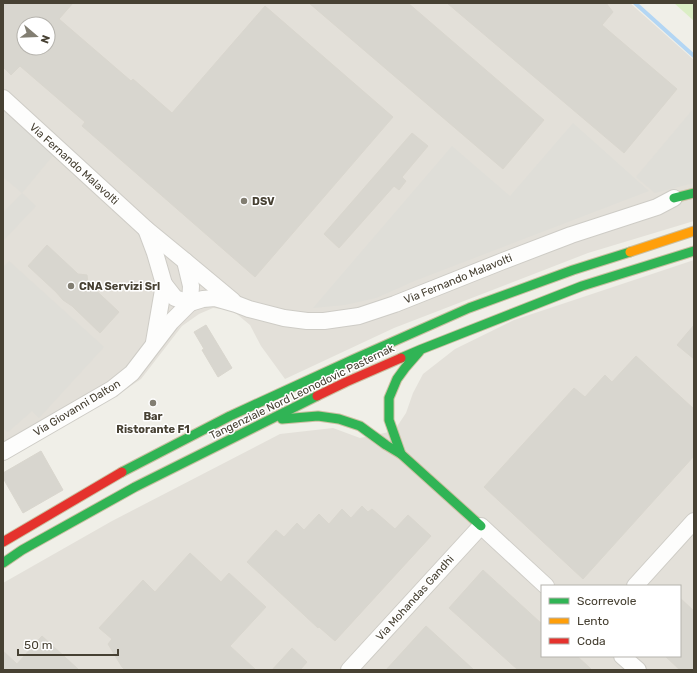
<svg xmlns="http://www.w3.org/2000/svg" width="697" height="673" viewBox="0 0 697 673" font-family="Rubik,sans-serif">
<rect width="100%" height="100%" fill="#f0efe8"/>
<!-- industrial -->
<g fill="#e3e0d9" fill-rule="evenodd">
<path d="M 3,3 L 630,3 L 694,60 L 694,221 L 588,253 L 394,328 L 285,379 L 261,346 L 250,325 L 232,310 L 213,308 L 199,314 L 182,326 L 141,379 L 119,394 L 3,457 ZM 24,24 L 48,24 L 48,48 L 24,48 Z"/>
<path d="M 694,260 L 694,670 L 3,670 L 3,583 L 112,521 L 280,434 L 333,428 L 360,438 L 394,431 L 406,413 L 413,393 L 423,374 L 455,349 L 514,320 ZM 542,586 L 680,586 L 680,656 L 542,656 Z"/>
</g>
<!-- green -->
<path fill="#dbeec5" d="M 674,3 L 694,3 L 694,21 Z"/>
<!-- parking -->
<g fill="#dfded8">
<path d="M 3,106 L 55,153 L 22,193 L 36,206 L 3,241 L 3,213 L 22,193 L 3,177 Z"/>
<path d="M 694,108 L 694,183 L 655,193 L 636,177 Z"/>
<path d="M 573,123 L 649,191 L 417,280 L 376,298 L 345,305 L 313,308 L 452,146 L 510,196 Z"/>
<path d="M 9,261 L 104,347 L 39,418 L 32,411 L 8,432 L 3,428 L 3,267 Z"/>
</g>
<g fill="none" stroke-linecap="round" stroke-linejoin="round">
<!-- stream -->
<path stroke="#b3d6f4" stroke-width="4" d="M 635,3 L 694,56"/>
</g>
<!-- building -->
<g fill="#d8d6cf" stroke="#d9d6ce" fill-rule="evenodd">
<path d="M 3,3 L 73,3 L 59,19 L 131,81 L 133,79 L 172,113 L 265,6 L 393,117 L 255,277 L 82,126 L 85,122 L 20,66 L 11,75 L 3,67 ZM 24,24 L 48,24 L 48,48 L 24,48 Z"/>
<path d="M 309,3 L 408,3 L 544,120 L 503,169 Z"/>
<path d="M 447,3 L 606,3 L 613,12 L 602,25 L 677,89 L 624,153 Z"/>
<path d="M 412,133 L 428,146 L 402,177 L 406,181 L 399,190 L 394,186 L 339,248 L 324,234 Z"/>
<path d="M 47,245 L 78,274 L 87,275 L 88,283 L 119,312 L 100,333 L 72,306 L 63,300 L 56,292 L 28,266 Z"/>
<path d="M 206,325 L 232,368 L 218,377 L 202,350 L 204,349 L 194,332 Z"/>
<path d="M 694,325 L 694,359 L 677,345 Z"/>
<path d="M 636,356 L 694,409 L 694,456 L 583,579 L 484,487 L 574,388 L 585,397 L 605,375 L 612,382 Z"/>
<path d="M 41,451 L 63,490 L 23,513 L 3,478 L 3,473 Z"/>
<path d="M 362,506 L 368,512 L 372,509 L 395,529 L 408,515 L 431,536 L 335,641 L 319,627 L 318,628 L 247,562 L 276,530 L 284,537 L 297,523 L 304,530 L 319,514 L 329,524 L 342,509 L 351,518 Z"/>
<path d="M 190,553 L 221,582 L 229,573 L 266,607 L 230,646 L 256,670 L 125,670 L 122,667 L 108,644 L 112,639 L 99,628 L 143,580 L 155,592 Z"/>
<path d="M 483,570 L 542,624 L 542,656 L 577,656 L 592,670 L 518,670 L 449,608 Z"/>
<path d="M 680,598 L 694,611 L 694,670 L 680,670 L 665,656 L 680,656 Z"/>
<path d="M 426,626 L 474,670 L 386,670 Z"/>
<path d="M 42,636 L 79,670 L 3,670 L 3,651 L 17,664 Z"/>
<path d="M 292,648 L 307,662 L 300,670 L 272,670 Z"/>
</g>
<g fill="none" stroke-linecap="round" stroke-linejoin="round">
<!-- street casing -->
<g stroke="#ceccc6" stroke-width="18">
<g id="street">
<path d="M 3,98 L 146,229 L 185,261 L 233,301"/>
<path d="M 146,229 L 155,253 L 164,284 L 154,342"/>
<path d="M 185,261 L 191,286 L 190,303"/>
<path d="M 164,284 L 175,298 L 190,303 L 203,299 L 215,298 L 236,304 L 249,309 L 284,318 L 307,321 L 324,321 L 359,316 L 395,304 L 503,261 L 571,235 L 657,207 L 674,198"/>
<path d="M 3,452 L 112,389 L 132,373 L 171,322 L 190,303"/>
<path d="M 635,586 L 694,521"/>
<path d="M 622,656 L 638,670"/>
<path d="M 349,670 L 481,526 L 546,586"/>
</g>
</g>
<!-- fast casing -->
<g stroke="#cbbfa0" stroke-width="11">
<g id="fast">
<path d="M 674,198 L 694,193"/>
<path d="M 401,358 L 422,349 L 582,286 L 694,251"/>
<path d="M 282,419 L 318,416 L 339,419 L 360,426 L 386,445 L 401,454 L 481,526"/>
<path d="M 401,454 L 389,420 L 389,398 L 397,379 L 405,368 L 419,352"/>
<path d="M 122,472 L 230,416 L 354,359 L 469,308 L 573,270 L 630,252"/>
<path d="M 3,563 L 22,550 L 135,487 L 317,396"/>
</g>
</g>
<!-- slow casing -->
<g stroke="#cbbfa0" stroke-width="11">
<path id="slow" d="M 630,252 L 694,231"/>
</g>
<!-- jam casing -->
<g stroke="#cbbfa0" stroke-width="11">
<g id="jam">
<path d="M 317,396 L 346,382 L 401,358"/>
<path d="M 3,542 L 122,472"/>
</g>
</g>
<!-- street -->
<use href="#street" stroke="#fdfdfc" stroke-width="16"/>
<!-- fast -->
<use href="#fast" stroke="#30b455" stroke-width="9"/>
<!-- slow -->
<use href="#slow" stroke="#ff9f0a" stroke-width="9"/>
<!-- jam -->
<use href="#jam" stroke="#e5322d" stroke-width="9"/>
</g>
<!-- markers -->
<g fill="#827e72" stroke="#fff" stroke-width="1.5">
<circle cx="244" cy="201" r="4"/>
<circle cx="71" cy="286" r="4"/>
<circle cx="153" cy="403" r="4"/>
</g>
<g text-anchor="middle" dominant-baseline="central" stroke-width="3" stroke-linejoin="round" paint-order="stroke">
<!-- street labels -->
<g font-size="11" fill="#474133" stroke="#fff">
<text transform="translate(74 164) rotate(42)">Via Fernando Malavolti</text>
<text transform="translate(458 279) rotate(-22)">Via Fernando Malavolti</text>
<text transform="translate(302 392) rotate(-26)">Tangenziale Nord Leonodovic Pasternak</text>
<text transform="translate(77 408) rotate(-31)">Via Giovanni Dalton</text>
<text transform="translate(415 598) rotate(-48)">Via Mohandas Gandhi</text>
</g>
<!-- poi labels -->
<g font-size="11" font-weight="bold" fill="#474133" stroke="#fff" text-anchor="start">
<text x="252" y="201">DSV</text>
<text x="79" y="286">CNA Servizi Srl</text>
<text x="153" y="416" text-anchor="middle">Bar<tspan x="153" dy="13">Ristorante F1</tspan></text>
</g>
</g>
<!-- border -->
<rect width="697" height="673" fill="none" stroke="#474133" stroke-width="8"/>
<!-- legend -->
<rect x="541" y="585" width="140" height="72" fill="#ffffff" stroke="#b5b3ad"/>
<rect x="549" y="598" width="20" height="6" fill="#30b455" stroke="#b5b3ad"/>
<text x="577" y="605" font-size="12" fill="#474133">Scorrevole</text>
<rect x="549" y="618" width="20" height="6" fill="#ff9f0a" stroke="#b5b3ad"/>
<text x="577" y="625" font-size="12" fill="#474133">Lento</text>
<rect x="549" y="638" width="20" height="6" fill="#e5322d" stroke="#b5b3ad"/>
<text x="577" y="645" font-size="12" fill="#474133">Coda</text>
<!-- north arrow -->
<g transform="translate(36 36) rotate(109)"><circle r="19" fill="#ffffff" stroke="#b5b3ad"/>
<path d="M0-3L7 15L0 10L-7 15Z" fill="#827e72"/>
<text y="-6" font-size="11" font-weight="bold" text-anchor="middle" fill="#474133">N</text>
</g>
<!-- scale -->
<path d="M18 649v6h100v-6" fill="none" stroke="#474133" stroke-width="2"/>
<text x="24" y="649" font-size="12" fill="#474133" stroke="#ffffff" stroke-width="3" paint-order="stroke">50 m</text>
</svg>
